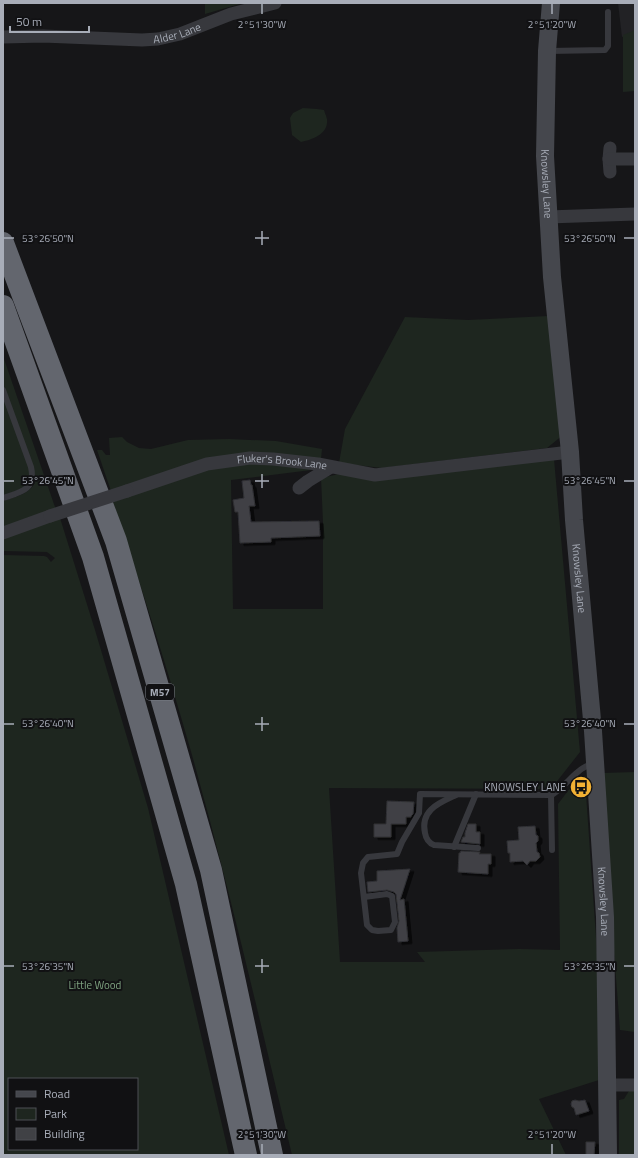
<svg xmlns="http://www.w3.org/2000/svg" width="638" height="1158" viewBox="0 0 638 1158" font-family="'Titillium Web',sans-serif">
<defs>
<filter id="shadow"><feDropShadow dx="4" dy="2.5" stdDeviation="0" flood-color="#0009"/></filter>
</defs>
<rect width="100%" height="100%" fill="#161618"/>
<!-- built -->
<path fill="#222225" d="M 618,3 L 635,3 L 635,32 L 622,37 Z"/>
<!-- green -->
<g fill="#1e261f" fill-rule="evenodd">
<path d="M 205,3 L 243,3 L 205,14 Z"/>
<path d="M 635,30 L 635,91 L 623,92 L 623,35 Z"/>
<path d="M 303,108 L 317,109 L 324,110 C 325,114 328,119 327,123 C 326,135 311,140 301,142 L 292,135 L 290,118 L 293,113 Z"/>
<path d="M 548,316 L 563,435 L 547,448 L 382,468 L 339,463 L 345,429 L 405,317 L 468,320 Z"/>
<path d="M 3,356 L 56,510 L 3,528 L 3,501 C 19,496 44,490 32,468 L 28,486 L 3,496 Z"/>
<path d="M 122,437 L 127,442 L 139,448 L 151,449 L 188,440 L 229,439 L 276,441 L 322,449 L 321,459 L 276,455 L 111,491 L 97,450 L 102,450 L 106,455 L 110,455 L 109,438 Z"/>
<path d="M 554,459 L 580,752 L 551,789 L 329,788 L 340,962 L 425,962 L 417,952 L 520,949 L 560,950 L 558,804 L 571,787 L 586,794 L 597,952 L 599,1080 L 539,1099 L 566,1155 L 292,1155 C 260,1021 229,887 192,755 C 168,670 141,586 113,502 L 210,468 L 258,461 L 319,469 L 231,480 L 233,609 L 323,609 L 323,522 L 321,478 L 339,474 Z"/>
<path d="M 60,518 L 95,630 L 148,808 L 229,1155 L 3,1155 L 3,555 L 44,556 L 47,557 L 51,562 L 55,558 L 47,552 L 3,551 L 3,536 ZM 9,1079 L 137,1079 L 137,1149 L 9,1149 Z"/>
<path d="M 635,772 L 635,1032 L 620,1030 L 611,912 L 603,773 Z"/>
<path d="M 635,1088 L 635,1155 L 619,1155 L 619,1100 L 624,1099 L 629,1091 Z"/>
</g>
<!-- building -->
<g fill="#404145" stroke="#303034" filter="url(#shadow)">
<path d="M 250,480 L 251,485 L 252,485 L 255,506 L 249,506 L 251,522 L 319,521 L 320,536 L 271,538 L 271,542 L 240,543 L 238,512 L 235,512 L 233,500 L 244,498 L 242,481 Z"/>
<path d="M 387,801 L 414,802 L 413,814 L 411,816 L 411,817 L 406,817 L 406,824 L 391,824 L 391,837 L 374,837 L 374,824 L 386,824 Z"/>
<path d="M 468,824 L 476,824 L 476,832 L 480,832 L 480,844 L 461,842 L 463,837 L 465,837 L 465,833 Z"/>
<path d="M 535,826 L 536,835 L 538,836 L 538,841 L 536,843 L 537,852 L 539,853 L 540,857 L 536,861 L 530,861 L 527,865 L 523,861 L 510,862 L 510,853 L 508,853 L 507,841 L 519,840 L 518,827 Z"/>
<path d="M 461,851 L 480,852 L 479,854 L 491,854 L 491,864 L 488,864 L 488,874 L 458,872 L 459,853 L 460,853 Z"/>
<path d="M 410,869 L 400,900 L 404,899 L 408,941 L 398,942 L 397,928 L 399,921 L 396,894 L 394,892 L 387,890 L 368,892 L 367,882 L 377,881 L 377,871 Z"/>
<path d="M 575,1100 L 579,1101 L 585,1100 L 589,1111 L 576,1115 L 574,1108 L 572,1107 L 571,1104 L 572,1101 Z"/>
<path d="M 586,1142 L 595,1142 L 594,1155 L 586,1155 Z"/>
</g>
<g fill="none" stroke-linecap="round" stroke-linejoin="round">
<!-- service -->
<g stroke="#37383d" stroke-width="6">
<path d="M 549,51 L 605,50 L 608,46 L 608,12"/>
<path d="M 3,390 L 31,467 C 36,490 21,492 3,498"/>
<path d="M 456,795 C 439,803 420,810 425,833 C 426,839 429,843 434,845 L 478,848"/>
<path d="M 551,795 L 552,850"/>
<path d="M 454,847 L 476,794"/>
<path d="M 364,897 L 387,894 L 392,896 L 395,922 L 391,930 L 378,931 L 372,930 L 367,925 L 361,873 L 363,863 L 368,857 L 397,854 L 402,842 L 419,813 L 420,794 L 551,795 C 558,793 572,776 579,771 C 583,767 589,765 594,763"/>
</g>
<!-- minor -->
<g stroke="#37383d" stroke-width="13">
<path id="s1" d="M 3,37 L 43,36 L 142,40 L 158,39 L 180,34 L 231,14 L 275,3"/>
<path d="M 610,148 L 609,159 L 610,172"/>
<path d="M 609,159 L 635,159"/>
<path d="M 548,217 L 635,214"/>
<path d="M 299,488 L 308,481 L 331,467"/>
<path id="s2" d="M 127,491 L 207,464 L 250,458 L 273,459 L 318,464 L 375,475 L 570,452"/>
<path d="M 3,533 L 50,516"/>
<path d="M 608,1085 L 635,1085"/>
</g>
<!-- secondary -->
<path stroke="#45474d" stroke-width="18" id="s3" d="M 551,3 L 547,51 L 545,156 L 552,277 L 570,452 L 574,520 L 593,731 L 605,917 L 608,1155"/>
<!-- motorway -->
<g stroke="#63666e" stroke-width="22">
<path d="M 3,243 L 116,541 L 211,870 L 272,1155"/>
<path d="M 3,306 L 93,557 L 186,884 L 246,1155"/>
</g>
<!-- minor-bridge -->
<path stroke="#37383d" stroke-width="13" d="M 50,516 L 127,491"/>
</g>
<!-- ticks -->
<path fill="none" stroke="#a8adb8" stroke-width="1.5" d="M 262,4 L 262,14M 552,4 L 552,14M 262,231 L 262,245M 4,238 L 14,238M 255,238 L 269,238M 624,238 L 634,238M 262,474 L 262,488M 4,481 L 14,481M 255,481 L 269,481M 624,481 L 634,481M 262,717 L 262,731M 4,724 L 14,724M 255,724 L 269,724M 624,724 L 634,724M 262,959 L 262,973M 4,966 L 14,966M 255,966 L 269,966M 624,966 L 634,966M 262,1144 L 262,1154M 552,1144 L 552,1154"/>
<!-- icons -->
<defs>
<g id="bus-disc" transform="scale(1.15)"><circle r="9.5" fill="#f2b134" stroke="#111113"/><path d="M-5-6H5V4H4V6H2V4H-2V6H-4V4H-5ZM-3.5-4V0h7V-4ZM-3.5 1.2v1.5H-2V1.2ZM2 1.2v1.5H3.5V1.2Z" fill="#111"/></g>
</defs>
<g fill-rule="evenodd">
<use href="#bus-disc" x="581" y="787"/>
</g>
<g text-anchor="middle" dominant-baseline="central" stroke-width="4" stroke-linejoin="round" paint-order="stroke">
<!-- shield labels -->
<rect fill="#111113" stroke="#7b7e86" stroke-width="1" x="146" y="684" width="28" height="16" rx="3"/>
<g font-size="10" font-weight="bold" fill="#a8adb8">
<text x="160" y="692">M57</text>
</g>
<!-- street labels -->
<g font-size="11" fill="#a8adb8" stroke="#111113">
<text stroke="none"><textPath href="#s1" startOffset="175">Alder Lane</textPath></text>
<text stroke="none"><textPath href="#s3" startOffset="181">Knowsley Lane</textPath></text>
<text stroke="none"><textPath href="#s2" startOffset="160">Fluker's Brook Lane</textPath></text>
<text stroke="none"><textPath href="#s3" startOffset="577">Knowsley Lane</textPath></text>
<text stroke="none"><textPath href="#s3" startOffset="901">Knowsley Lane</textPath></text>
</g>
<!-- poi labels -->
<g font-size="11" fill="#a8adb8" stroke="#111113" text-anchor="end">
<text x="566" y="787">KNOWSLEY LANE</text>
</g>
<!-- park labels -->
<g font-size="11" fill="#7fa381" stroke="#111113">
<text x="95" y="985">Little Wood</text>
</g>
</g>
<g font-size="10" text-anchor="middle" fill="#a8adb8" stroke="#111113" stroke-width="4" stroke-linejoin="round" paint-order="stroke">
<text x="262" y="28">2°51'30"W</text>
<text x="552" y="28">2°51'20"W</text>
<text x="48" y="242">53°26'50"N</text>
<text x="590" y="242">53°26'50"N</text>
<text x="48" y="484">53°26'45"N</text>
<text x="590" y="484">53°26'45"N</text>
<text x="48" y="727">53°26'40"N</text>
<text x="590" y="727">53°26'40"N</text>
<text x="48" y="970">53°26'35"N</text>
<text x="590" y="970">53°26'35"N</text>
<text x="262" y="1138">2°51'30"W</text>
<text x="552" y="1138">2°51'20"W</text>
</g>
<!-- border -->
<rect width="638" height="1158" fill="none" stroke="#a8adb8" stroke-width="8"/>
<!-- legend -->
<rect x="8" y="1078" width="130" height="72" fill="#111113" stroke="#4d4f55"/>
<rect x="16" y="1091" width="20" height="6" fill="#45474d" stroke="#4d4f55"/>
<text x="44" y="1098" font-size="12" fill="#a8adb8">Road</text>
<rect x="16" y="1108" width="20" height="12" fill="#1e261f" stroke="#4d4f55"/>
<text x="44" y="1118" font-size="12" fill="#a8adb8">Park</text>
<rect x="16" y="1128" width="20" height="12" fill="#404145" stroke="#4d4f55"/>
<text x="44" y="1138" font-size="12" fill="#a8adb8">Building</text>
<!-- scale -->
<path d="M10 26v6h79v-6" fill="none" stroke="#a8adb8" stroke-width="2"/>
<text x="16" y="26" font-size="12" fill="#a8adb8" stroke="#111113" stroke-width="3" paint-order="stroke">50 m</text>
</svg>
